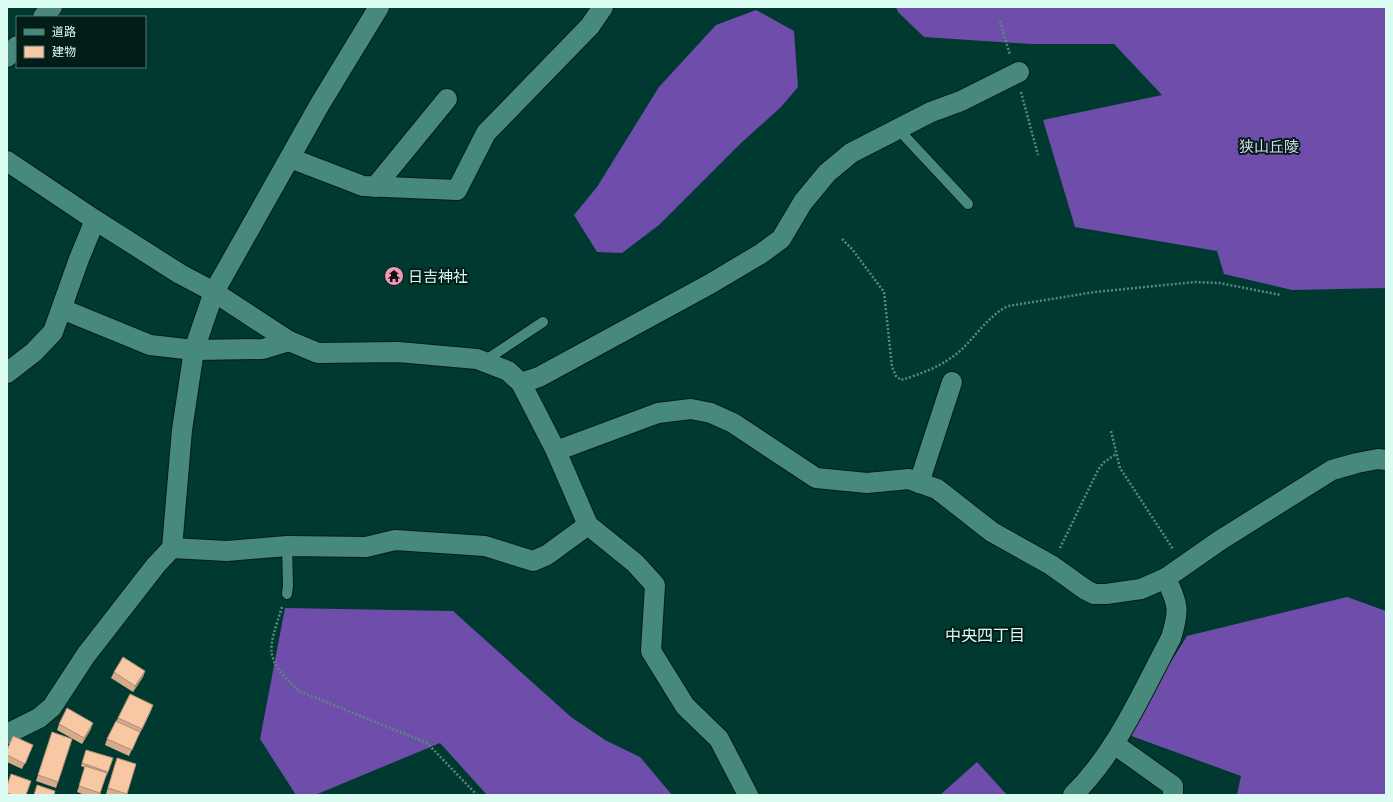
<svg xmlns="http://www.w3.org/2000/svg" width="1393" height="802" viewBox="0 0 1393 802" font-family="'Space Grotesk','Noto Sans JP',sans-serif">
<rect width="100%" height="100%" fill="#00392f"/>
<!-- forest -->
<g fill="#6e4eaa">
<path d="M 896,7 L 1386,7 L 1386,288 L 1292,290 L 1224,274 L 1217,251 L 1075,227 L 1043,120 L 1162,95 L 1114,44 L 1031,44 L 924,37 L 898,12 Z"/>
<path d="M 756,10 L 794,31 L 798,87 L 781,107 L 740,144 L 659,225 L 622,253 L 597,252 L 574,215 L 597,187 L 659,87 L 716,25 Z"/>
<path d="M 1347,597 L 1386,611 L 1386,795 L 1237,795 L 1241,776 L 1126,734 L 1187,636 Z"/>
<path d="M 285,608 L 453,611 L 571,717 L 605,740 L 640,757 L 672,795 L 487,795 L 440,743 L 315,795 L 296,795 L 260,739 Z"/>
<path d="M 977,762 L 1007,795 L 940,795 Z"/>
</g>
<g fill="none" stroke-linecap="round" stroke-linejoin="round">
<!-- service casing -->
<g stroke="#071c18" stroke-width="12">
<g id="service">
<path d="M 898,129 L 968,204"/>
<path d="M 483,362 L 543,322"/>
<path d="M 287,594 L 288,586 L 287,546"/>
</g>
</g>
<!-- minor casing -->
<g stroke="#071c18" stroke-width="22">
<g id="minor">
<path d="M 43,17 L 52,7"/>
<path d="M 7,57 L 17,46"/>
<path d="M 290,158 L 363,186 L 457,190 L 486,133 L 590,26 L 603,7"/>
<path d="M 7,161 L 95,220 L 180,274 L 214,292 L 289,341 L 318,353 L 398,352 L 477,359 L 508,371 L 521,383 L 556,451 L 588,525 L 635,563 L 655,585 L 651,651 L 685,706 L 719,739 L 748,795"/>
<path d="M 375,187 L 447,99"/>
<path d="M 62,309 L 150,345 L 194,350 L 263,349 L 289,341"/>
<path d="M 7,373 L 34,352 L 53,332 L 79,259 L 95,220"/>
<path d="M 521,383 L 539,377 L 710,284 L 762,253 L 781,239 L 803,202 L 827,173 L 851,153 L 931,112 L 961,101 L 1019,72"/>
<path d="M 556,451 L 658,413 L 691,409 L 711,413 L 733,423 L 816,478 L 867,483 L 909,479 L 937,489 L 992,532 L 1051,565 L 1086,590 L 1094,594 L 1106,594 L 1141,589 L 1166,578 L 1219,541 L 1332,470 L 1357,463 L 1378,459 L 1386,460"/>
<path d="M 919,483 L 952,382"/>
<path d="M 172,548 L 227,551 L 287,546 L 366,547 L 395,540 L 485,546 L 533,561 L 547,555 L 588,525"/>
<path d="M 7,734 L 39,718 L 52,707 L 86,655 L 156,565 L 172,548 L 182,430 L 194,350 L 214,292 L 320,104 L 379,7"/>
<path d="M 1114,744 L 1173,786 L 1173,795"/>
<path d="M 1073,795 C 1117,752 1142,692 1171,638 C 1180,609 1178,605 1166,578"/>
</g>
</g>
<!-- path -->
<g stroke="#59887f" stroke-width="2.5" stroke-dasharray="2 2" stroke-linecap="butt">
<path d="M 1000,21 L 1010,55"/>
<path d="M 1021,92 L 1038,155"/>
<path d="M 842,239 L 852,249 L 884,292 L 892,367 L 896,376 L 901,380 C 921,374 945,365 961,350 C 977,335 988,316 1008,306 L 1095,292 L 1195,282 L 1219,283 L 1281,295"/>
<path d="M 1111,431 L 1120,468 L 1173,549"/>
<path d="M 1060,548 L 1098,470 L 1103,463 L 1116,454"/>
<path d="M 282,607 C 268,651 263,658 299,691 L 427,743 L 477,795"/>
</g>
<!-- service -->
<use href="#service" stroke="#478a7b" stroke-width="10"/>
<!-- minor -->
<use href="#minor" stroke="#478a7b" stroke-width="20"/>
</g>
<!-- wall -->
<g fill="#d5ab8d">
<path d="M 145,671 L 143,677 L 133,692 L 111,678 L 114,672 Z"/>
<path d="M 151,711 L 139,735 L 139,734 L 129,756 L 105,745 L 107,739 L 118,718 Z"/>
<path d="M 59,724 L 91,729 L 82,744 L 57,730 Z"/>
<path d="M 52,732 L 72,739 L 56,788 L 36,781 Z"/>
<path d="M 33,745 L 22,769 L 7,762 L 7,750 Z"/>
<path d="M 86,750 L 113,758 L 107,775 L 106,774 L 100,795 L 85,795 L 77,792 L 85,768 L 81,766 Z"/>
<path d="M 115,764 L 136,764 L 126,795 L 110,795 L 106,794 Z"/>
</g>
<!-- shaded-wall -->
<g fill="#ae8b73">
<path d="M 145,671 L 143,677 L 133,692 L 135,686 Z"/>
<path d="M 153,705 L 151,711 L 139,735 L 142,729 Z"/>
<path d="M 93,723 L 91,729 L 82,744 L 84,738 Z"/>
</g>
<!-- building -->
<g fill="#f8c7a4" stroke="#ae8b73">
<path d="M 123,657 L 145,671 L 135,686 L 114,672 Z"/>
<path d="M 130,694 L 153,705 L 142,729 L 118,718 Z"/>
<path d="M 67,708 L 93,723 L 84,738 L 59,724 Z"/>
<path d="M 116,721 L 140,732 L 132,750 L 107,739 Z"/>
<path d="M 52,732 L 72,739 L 58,782 L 38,775 Z"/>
<path d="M 13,736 L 33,745 L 25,764 L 7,755 L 7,750 Z"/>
<path d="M 86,750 L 113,758 L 108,772 L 82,763 Z"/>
<path d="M 117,758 L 136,764 L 127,794 L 108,788 Z"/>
<path d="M 85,766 L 107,773 L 100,793 L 79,786 Z"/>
<path d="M 11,774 L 31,781 L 26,795 L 13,795 L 7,793 L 7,786 Z"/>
<path d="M 37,785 L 55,791 L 54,795 L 34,795 Z"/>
</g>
<!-- icons -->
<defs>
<g id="temple-disc" transform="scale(1)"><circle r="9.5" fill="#ef9ab8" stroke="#021d18"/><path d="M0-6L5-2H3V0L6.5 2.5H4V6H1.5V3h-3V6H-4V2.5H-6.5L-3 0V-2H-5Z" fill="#111"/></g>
</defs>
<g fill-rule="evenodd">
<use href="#temple-disc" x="394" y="276"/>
</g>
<g text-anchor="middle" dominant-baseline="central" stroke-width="4" stroke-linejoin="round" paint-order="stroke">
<!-- park labels -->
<g font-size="15" fill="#ddd7f0" stroke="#021d18">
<text x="1269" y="146">狭山丘陵</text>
</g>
<!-- poi labels -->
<g font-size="15" fill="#dbfcf3" stroke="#021d18" text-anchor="start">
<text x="408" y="276">日吉神社</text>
</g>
<!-- neighbourhood labels -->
<g font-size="16" fill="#dbfcf3" stroke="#021d18">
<text x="985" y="635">中央四丁目</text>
</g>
</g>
<!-- border -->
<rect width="1393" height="802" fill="none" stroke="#dbfcf3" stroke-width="16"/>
<!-- legend -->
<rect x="16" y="16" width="130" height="52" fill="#021d18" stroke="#597670"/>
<rect x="24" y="29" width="20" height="6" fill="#478a7b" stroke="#597670"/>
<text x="52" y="36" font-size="12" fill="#dbfcf3">道路</text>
<rect x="24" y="46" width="20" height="12" fill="#f8c7a4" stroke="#597670"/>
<text x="52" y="56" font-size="12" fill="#dbfcf3">建物</text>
</svg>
